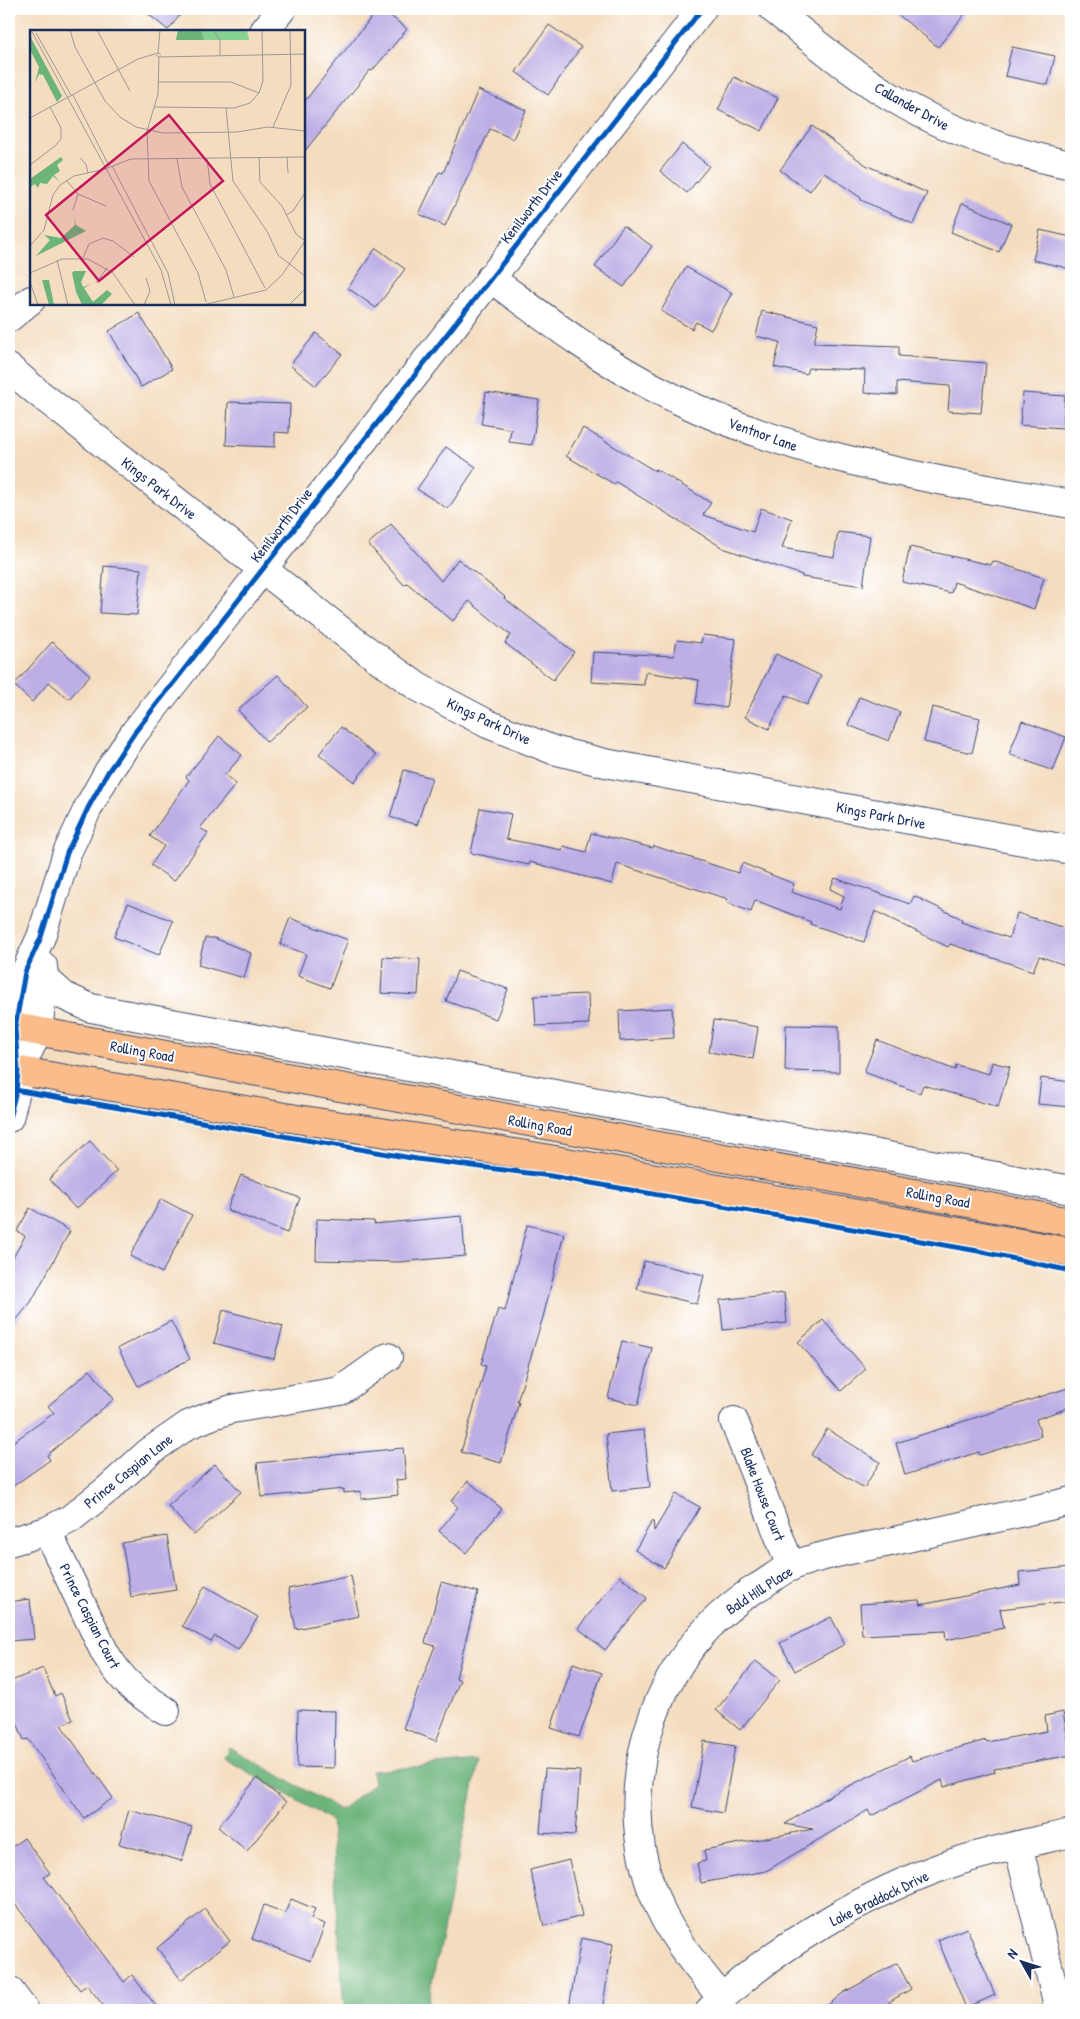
<svg xmlns="http://www.w3.org/2000/svg" width="1080" height="2019" viewBox="0 0 1080 2019" font-family="'Patrick Hand',sans-serif">
<rect width="100%" height="100%" fill="#fff"/>
<filter id="ink" filterUnits="userSpaceOnUse"><feTurbulence type="fractalNoise" baseFrequency=".02" numOctaves="2"/><feDisplacementMap in="SourceGraphic" scale="10" xChannelSelector="R" yChannelSelector="G"/><feConvolveMatrix kernelMatrix="1 2 1 2 8 2 1 2 1" color-interpolation-filters="sRGB"/></filter>
<filter id="wash" filterUnits="userSpaceOnUse"><feTurbulence type="fractalNoise" baseFrequency=".0096" numOctaves="4" result="noise"/><feDisplacementMap in="SourceGraphic" scale="20" xChannelSelector="R" yChannelSelector="G"/><feGaussianBlur stdDeviation="1.12" result="paint"/><feColorMatrix in="noise" values="0 0 0 0 0 0 0 0 0 0 0 0 0 0 0 0 0 1.4 0 .05"/><feComposite in="paint" operator="in"/></filter>
<g filter="url(#wash)">
<rect width="100%" height="100%" fill="#f4ddbf"/>
<!-- forest -->
<path fill="#6cb47a" stroke="#44726c" d="M 229,1747 L 340,1810 L 374,1784 L 372,1771 L 479,1761 L 426,2010 L 344,2010 L 331,1820 L 224,1758 Z"/>
<g id="blocks">
<!-- building -->
<g fill="#bdaee5">
<path d="M 142,9 L 185,9 L 168,30 Z"/>
<path d="M 378,9 L 382,9 L 407,29 L 372,71 L 370,70 L 304,152 L 304,102 Z"/>
<path d="M 891,9 L 969,9 L 938,47 Z"/>
<path d="M 549,25 L 581,47 L 548,95 L 516,72 Z"/>
<path d="M 1012,47 L 1055,56 L 1048,85 L 1005,76 Z"/>
<path d="M 734,77 L 778,98 L 762,131 L 718,110 Z"/>
<path d="M 478,90 L 526,110 L 513,139 L 490,129 L 445,226 L 419,214 L 439,172 L 443,173 Z"/>
<path d="M 812,126 L 866,165 L 927,193 L 913,224 L 861,200 L 861,198 L 824,172 L 810,191 L 780,170 Z"/>
<path d="M 682,144 L 709,166 L 687,193 L 660,171 Z"/>
<path d="M 962,203 L 1011,224 L 999,252 L 951,232 Z"/>
<path d="M 623,226 L 652,246 L 624,287 L 595,267 Z"/>
<path d="M 1040,230 L 1071,237 L 1071,269 L 1033,260 Z"/>
<path d="M 376,248 L 405,269 L 376,308 L 348,288 Z"/>
<path d="M 686,267 L 732,293 L 711,330 L 696,322 L 692,329 L 661,311 Z"/>
<path d="M 762,311 L 818,324 L 814,343 L 899,346 L 899,356 L 986,363 L 981,413 L 948,411 L 950,386 L 897,382 L 897,395 L 864,393 L 865,370 L 808,368 L 806,374 L 774,367 L 780,342 L 756,336 Z"/>
<path d="M 139,313 L 172,369 L 141,387 L 109,331 Z"/>
<path d="M 316,333 L 342,354 L 316,386 L 290,365 Z"/>
<path d="M 486,392 L 539,400 L 532,445 L 509,442 L 511,429 L 481,424 Z"/>
<path d="M 1023,393 L 1065,396 L 1063,428 L 1020,425 Z"/>
<path d="M 228,402 L 290,404 L 289,433 L 275,432 L 275,447 L 226,445 Z"/>
<path d="M 583,428 L 655,471 L 656,469 L 711,503 L 703,515 L 753,532 L 761,508 L 792,519 L 782,548 L 834,557 L 838,532 L 870,536 L 863,586 L 802,577 L 802,575 L 723,548 L 616,482 L 614,484 L 566,456 Z"/>
<path d="M 446,447 L 476,467 L 448,509 L 417,489 Z"/>
<path d="M 391,524 L 441,581 L 458,559 L 505,597 L 504,598 L 574,652 L 553,680 L 505,643 L 511,635 L 469,601 L 453,621 L 407,583 L 404,585 L 368,544 Z"/>
<path d="M 910,547 L 991,565 L 993,561 L 1044,578 L 1034,609 L 954,582 L 951,593 L 902,582 Z"/>
<path d="M 104,566 L 141,569 L 137,615 L 100,613 Z"/>
<path d="M 703,635 L 736,639 L 726,708 L 696,703 L 699,680 L 645,672 L 644,685 L 591,682 L 593,652 L 674,656 L 677,640 L 701,643 Z"/>
<path d="M 52,642 L 90,675 L 69,699 L 49,682 L 32,702 L 14,685 Z"/>
<path d="M 776,654 L 821,676 L 807,705 L 786,695 L 769,729 L 745,717 Z"/>
<path d="M 278,675 L 307,707 L 267,742 L 238,710 Z"/>
<path d="M 859,697 L 900,712 L 889,741 L 848,725 Z"/>
<path d="M 932,707 L 980,718 L 972,753 L 924,742 Z"/>
<path d="M 1022,721 L 1066,737 L 1053,771 L 1009,754 Z"/>
<path d="M 341,727 L 376,755 L 354,782 L 319,754 Z"/>
<path d="M 219,736 L 242,755 L 225,775 L 236,784 L 200,828 L 208,833 L 174,881 L 151,865 L 164,846 L 150,836 L 189,780 L 186,777 Z"/>
<path d="M 404,770 L 432,778 L 417,825 L 390,817 Z"/>
<path d="M 480,808 L 511,814 L 506,839 L 562,850 L 563,846 L 586,852 L 591,833 L 653,848 L 654,846 L 738,873 L 742,863 L 794,884 L 791,892 L 840,909 L 844,896 L 830,889 L 835,878 L 910,904 L 914,896 L 962,919 L 961,922 L 1009,938 L 1017,913 L 1071,930 L 1071,967 L 1039,956 L 1033,971 L 950,944 L 948,947 L 875,911 L 864,942 L 810,924 L 811,922 L 755,900 L 751,912 L 726,902 L 728,899 L 617,864 L 612,884 L 530,862 L 529,865 L 471,853 Z"/>
<path d="M 128,903 L 173,921 L 159,955 L 114,937 Z"/>
<path d="M 290,918 L 348,940 L 330,988 L 298,976 L 306,954 L 280,944 Z"/>
<path d="M 205,938 L 214,938 L 251,953 L 244,978 L 198,965 Z"/>
<path d="M 383,957 L 420,959 L 418,995 L 381,993 Z"/>
<path d="M 457,971 L 508,989 L 496,1019 L 446,1001 Z"/>
<path d="M 588,994 L 589,1024 L 536,1026 L 534,996 Z"/>
<path d="M 672,1008 L 674,1038 L 620,1041 L 619,1011 Z"/>
<path d="M 714,1020 L 758,1027 L 753,1059 L 709,1052 Z"/>
<path d="M 786,1025 L 839,1026 L 839,1072 L 785,1071 Z"/>
<path d="M 877,1040 L 955,1070 L 956,1065 L 989,1074 L 992,1062 L 1010,1067 L 998,1107 L 923,1085 L 920,1093 L 864,1072 Z"/>
<path d="M 1041,1078 L 1071,1082 L 1071,1107 L 1038,1104 Z"/>
<path d="M 90,1141 L 117,1171 L 76,1209 L 49,1179 Z"/>
<path d="M 241,1175 L 300,1198 L 287,1233 L 227,1210 Z"/>
<path d="M 161,1199 L 192,1215 L 162,1273 L 130,1256 Z"/>
<path d="M 30,1208 L 70,1231 L 31,1302 L 9,1329 L 9,1265 L 25,1236 L 17,1231 Z"/>
<path d="M 462,1216 L 465,1256 L 399,1262 L 316,1260 L 317,1219 L 374,1221 L 374,1224 Z"/>
<path d="M 527,1225 L 564,1234 L 543,1317 L 517,1402 L 519,1402 L 501,1463 L 461,1452 L 486,1366 L 481,1364 L 498,1309 L 505,1311 Z"/>
<path d="M 644,1261 L 704,1275 L 697,1304 L 637,1289 Z"/>
<path d="M 784,1293 L 787,1323 L 723,1330 L 720,1300 Z"/>
<path d="M 223,1310 L 283,1326 L 274,1359 L 214,1343 Z"/>
<path d="M 823,1320 L 866,1369 L 841,1391 L 798,1342 Z"/>
<path d="M 171,1321 L 190,1359 L 138,1386 L 118,1348 Z"/>
<path d="M 622,1341 L 652,1348 L 638,1405 L 608,1398 Z"/>
<path d="M 90,1370 L 114,1399 L 47,1455 L 50,1460 L 9,1489 L 9,1445 L 54,1413 L 48,1406 Z"/>
<path d="M 1071,1387 L 1071,1407 L 1036,1419 L 1041,1436 L 980,1455 L 979,1452 L 905,1475 L 896,1443 Z"/>
<path d="M 827,1429 L 880,1462 L 864,1488 L 811,1455 Z"/>
<path d="M 644,1430 L 650,1487 L 612,1491 L 606,1434 Z"/>
<path d="M 403,1448 L 406,1479 L 396,1480 L 398,1495 L 361,1499 L 361,1491 L 344,1493 L 344,1489 L 261,1497 L 257,1463 Z"/>
<path d="M 215,1464 L 241,1492 L 194,1535 L 168,1506 Z"/>
<path d="M 468,1481 L 502,1509 L 466,1553 L 439,1531 L 458,1507 L 451,1501 Z"/>
<path d="M 676,1494 L 700,1507 L 664,1568 L 635,1550 L 653,1520 L 654,1531 Z"/>
<path d="M 167,1536 L 176,1590 L 131,1597 L 122,1543 Z"/>
<path d="M 1071,1567 L 1071,1601 L 1000,1609 L 1004,1628 L 946,1640 L 945,1631 L 862,1635 L 860,1604 L 919,1600 L 920,1605 L 1020,1585 L 1019,1572 Z"/>
<path d="M 351,1576 L 359,1616 L 296,1629 L 288,1589 Z"/>
<path d="M 620,1576 L 647,1598 L 605,1650 L 578,1628 Z"/>
<path d="M 441,1582 L 478,1592 L 456,1678 L 460,1680 L 436,1741 L 403,1728 L 435,1646 L 425,1643 Z"/>
<path d="M 205,1586 L 258,1617 L 238,1650 L 215,1636 L 211,1642 L 182,1626 Z"/>
<path d="M 30,1599 L 34,1639 L 9,1641 L 9,1602 Z"/>
<path d="M 831,1617 L 845,1644 L 795,1671 L 780,1643 Z"/>
<path d="M 756,1661 L 780,1680 L 740,1730 L 716,1710 Z"/>
<path d="M 573,1663 L 602,1673 L 579,1737 L 551,1728 Z"/>
<path d="M 43,1668 L 55,1696 L 61,1693 L 73,1720 L 61,1725 L 113,1798 L 84,1818 L 28,1739 L 24,1740 L 9,1703 L 9,1682 Z"/>
<path d="M 298,1710 L 335,1711 L 334,1768 L 297,1767 Z"/>
<path d="M 1063,1712 L 1071,1755 L 994,1769 L 995,1772 L 944,1787 L 942,1780 L 871,1816 L 868,1810 L 766,1871 L 701,1883 L 697,1863 L 706,1861 L 704,1850 L 813,1829 L 785,1824 L 833,1794 L 910,1756 L 912,1761 L 986,1740 L 987,1742 L 1047,1731 L 1045,1716 Z"/>
<path d="M 704,1741 L 735,1746 L 723,1813 L 692,1807 Z"/>
<path d="M 545,1769 L 580,1771 L 575,1835 L 540,1833 Z"/>
<path d="M 257,1778 L 286,1802 L 247,1851 L 218,1827 Z"/>
<path d="M 129,1810 L 192,1827 L 182,1861 L 119,1844 Z"/>
<path d="M 24,1838 L 50,1873 L 44,1877 L 124,1982 L 132,1975 L 159,2010 L 107,2010 L 87,1985 L 80,1990 L 9,1896 L 9,1849 Z"/>
<path d="M 569,1860 L 582,1916 L 544,1926 L 530,1870 Z"/>
<path d="M 291,1899 L 315,1909 L 311,1919 L 325,1924 L 311,1961 L 252,1939 L 264,1905 L 285,1913 Z"/>
<path d="M 205,1909 L 230,1941 L 181,1980 L 157,1948 Z"/>
<path d="M 967,1928 L 995,1995 L 966,2008 L 938,1940 Z"/>
<path d="M 581,1938 L 613,1944 L 602,2010 L 569,2008 Z"/>
<path d="M 897,1963 L 911,1989 L 889,2002 L 894,2010 L 822,2010 L 843,1993 Z"/>
</g>
</g>
</g>
<g filter="url(#ink)">
<use href="#blocks" fill-opacity="0" stroke="#3c496d" stroke-width="1"/>
<g fill="none" stroke-linecap="round" stroke-linejoin="round">
<!-- minor casing -->
<g stroke="#3c496d" stroke-width="30">
<g id="minor">
<path d="M 773,9 C 810,38 847,70 888,95 C 944,129 1007,152 1071,165"/>
<path d="M 264,31 L 282,9"/>
<path d="M 490,278 C 541,315 591,354 647,384 C 778,456 926,478 1071,504"/>
<path d="M 9,318 L 31,300"/>
<path d="M 9,368 L 36,391 L 358,644 L 418,687 L 488,724 L 553,750 L 605,763 L 1071,850"/>
<path d="M 44,978 L 64,996 L 91,1008 L 1071,1190"/>
<path d="M 28,1052 L 38,1032 L 44,978 L 43,966"/>
<path d="M 9,1118 L 16,1091 L 18,1071 L 15,1028 L 25,972 L 41,937 L 67,853 L 88,808 L 108,772 L 135,732 L 702,9"/>
<path d="M 734,1421 L 791,1567"/>
<path d="M 47,1531 L 105,1653 C 124,1684 136,1692 166,1711"/>
<path d="M 9,1542 L 47,1531 L 70,1519 L 108,1489 L 149,1452 L 188,1425 L 210,1416 L 232,1409 L 340,1391 L 388,1357"/>
<path d="M 1018,1845 L 1059,2010"/>
<path d="M 9,1990 L 24,2010"/>
<path d="M 722,1998 C 694,1964 667,1932 652,1890 C 612,1778 656,1650 758,1587 C 769,1581 780,1571 792,1566 C 822,1554 862,1548 894,1541 C 953,1528 1012,1515 1071,1501"/>
<path d="M 710,2010 C 769,1949 872,1890 953,1863 C 991,1850 1032,1842 1071,1833"/>
</g>
</g>
<!-- major casing -->
<g stroke="#3c496d" stroke-width="30">
<g id="major">
<path d="M 9,1026 L 1071,1222"/>
<path d="M 9,1069 L 297,1119 L 527,1155 L 1071,1252"/>
</g>
</g>
<!-- minor -->
<use href="#minor" stroke="#fff" stroke-width="28"/>
<!-- major -->
<use href="#major" stroke="#f9bc8a" stroke-width="28"/>
<!-- cycleway casing -->
<g stroke="#fff" stroke-width="8">
<g id="cycleway">
<path d="M 9,1089 L 417,1159 L 551,1176 L 978,1251 L 1071,1271"/>
<path d="M 9,1118 L 16,1091 L 18,1071 L 15,1028 L 25,972 L 41,937 L 67,853 L 88,808 L 108,772 L 135,732 L 702,9"/>
</g>
</g>
<!-- cycleway -->
<use href="#cycleway" stroke="#0057b8" stroke-width="5"/>
</g>
</g>
<g text-anchor="middle" dominant-baseline="central" stroke-width="4" stroke-linejoin="round" paint-order="stroke">
<!-- street labels -->
<g font-size="15" fill="#1b2f5e" stroke="#fff">
<text transform="translate(912 106) rotate(29)">Callander Drive</text>
<text transform="translate(531 206) rotate(-52)">Kenilworth Drive</text>
<text transform="translate(763 434) rotate(20)">Ventnor Lane</text>
<text transform="translate(159 488) rotate(38)">Kings Park Drive</text>
<text transform="translate(281 525) rotate(-52)">Kenilworth Drive</text>
<text transform="translate(489 721) rotate(25)">Kings Park Drive</text>
<text transform="translate(881 815) rotate(11)">Kings Park Drive</text>
<text transform="translate(142 1051) rotate(10)">Rolling Road</text>
<text transform="translate(540 1125) rotate(10)">Rolling Road</text>
<text transform="translate(938 1197) rotate(10)">Rolling Road</text>
<text transform="translate(128 1471) rotate(-39)">Prince Caspian Lane</text>
<text transform="translate(763 1494) rotate(69)">Blake House Court</text>
<text transform="translate(759 1590) rotate(-33)">Bald Hill Place</text>
<text transform="translate(90 1616) rotate(63)">Prince Caspian Court</text>
<text transform="translate(879 1898) rotate(-26)">Lake Braddock Drive</text>
</g>
</g>
<!-- overview -->
<g transform="translate(30 30)">
<rect width="275" height="275" fill="#f4ddbf"/>
<path d="M 148,0 L 217,0 L 219,10 L 146,10 Z" fill="#86d290"/>
<path d="M 148,0 L 171,0 L 174,10 L 146,10 ZM 0,6 L 32,66 L 27,72 L 13,45 L 9,44 L 5,53 L 9,37 L 0,20 ZM 31,127 L 33,130 L 27,135 L 30,141 L 24,145 L 30,152 L 23,146 L 17,154 L 10,153 L 8,158 L 5,154 L 0,157 L 0,149 ZM 44,185 L 46,195 L 56,201 L 6,226 L 20,210 L 14,205 L 31,208 L 45,195 ZM 44,241 L 56,241 L 51,252 L 53,257 L 61,254 L 54,258 L 63,272 L 77,260 L 82,264 L 71,275 L 52,275 L 46,262 L 42,243 ZM 12,250 L 19,250 L 24,275 L 19,275 Z" fill="#6cb47a"/>
<path fill="none" stroke="#9d9798" stroke-width="1" d="M 1,0 L 131,240 L 141,275M 40,0 L 45,17 L 75,71 L 90,87 L 106,97 L 133,103 L 207,102 L 238,97 L 275,101M 67,0 L 100,61M 185,2 L 190,10 L 190,25M 6,3 L 41,65M 128,23 L 130,0M 126,25 L 129,27 L 275,24M 129,27 L 128,64 L 117,101 L 119,151 L 168,243 L 176,272M 129,52 L 201,52 L 229,63M 43,65 L 79,136M 124,77 L 204,78 L 220,73 L 229,63 L 233,51 L 232,0M 196,78 L 203,151 L 238,203 L 248,225 L 275,246M 0,88 L 108,29 L 128,23 L 131,25M 243,97 L 261,55 L 260,0M 229,127 L 230,152 L 252,176 L 266,204 L 275,211M 257,127 L 258,143M 50,128 L 56,134 L 58,143M 177,128 L 180,154 L 235,258M 147,129 L 152,157 L 196,240 L 204,267M 0,135 L 25,116 L 31,109 L 31,98 L 20,77M 82,136 L 138,243 L 145,275M 75,139 L 101,129 L 275,127M 36,150 L 48,164 L 76,176M 43,180 L 48,164M 256,185 L 263,181 L 275,163M 0,216 L 14,200 L 23,165 L 30,155 L 44,146 L 75,139M 53,228 L 59,214 L 73,208 L 83,211 L 104,227M 27,230 L 38,275M 0,243 L 32,229 L 58,229 L 83,243 L 105,275M 0,252 L 8,275M 66,253 L 77,238M 114,275 L 120,261 L 116,248M 173,275 L 236,260 L 252,245 L 275,211M 259,275 L 275,259"/>
<path fill="#c2185b" fill-opacity="0.15" stroke="#c2185b" stroke-width="2.5" d="M 139,85 L 193,151 L 69,251 L 16,185 Z"/>
<rect width="275" height="275" fill="none" stroke="#1b2f5e" stroke-width="2.5"/>
</g>
<!-- margin -->
<rect width="1080" height="2019" fill="none" stroke="#fff" stroke-width="30"/>
<!-- north arrow -->
<g transform="translate(1022 1962) rotate(309)" stroke="#ffffff" stroke-width="4" paint-order="stroke">
<path d="M0-4L9 19L0 12L-9 19Z" fill="#1b2f5e"/>
<text y="-8" font-size="14" font-weight="bold" text-anchor="middle" fill="#1b2f5e">N</text>
</g>
</svg>
